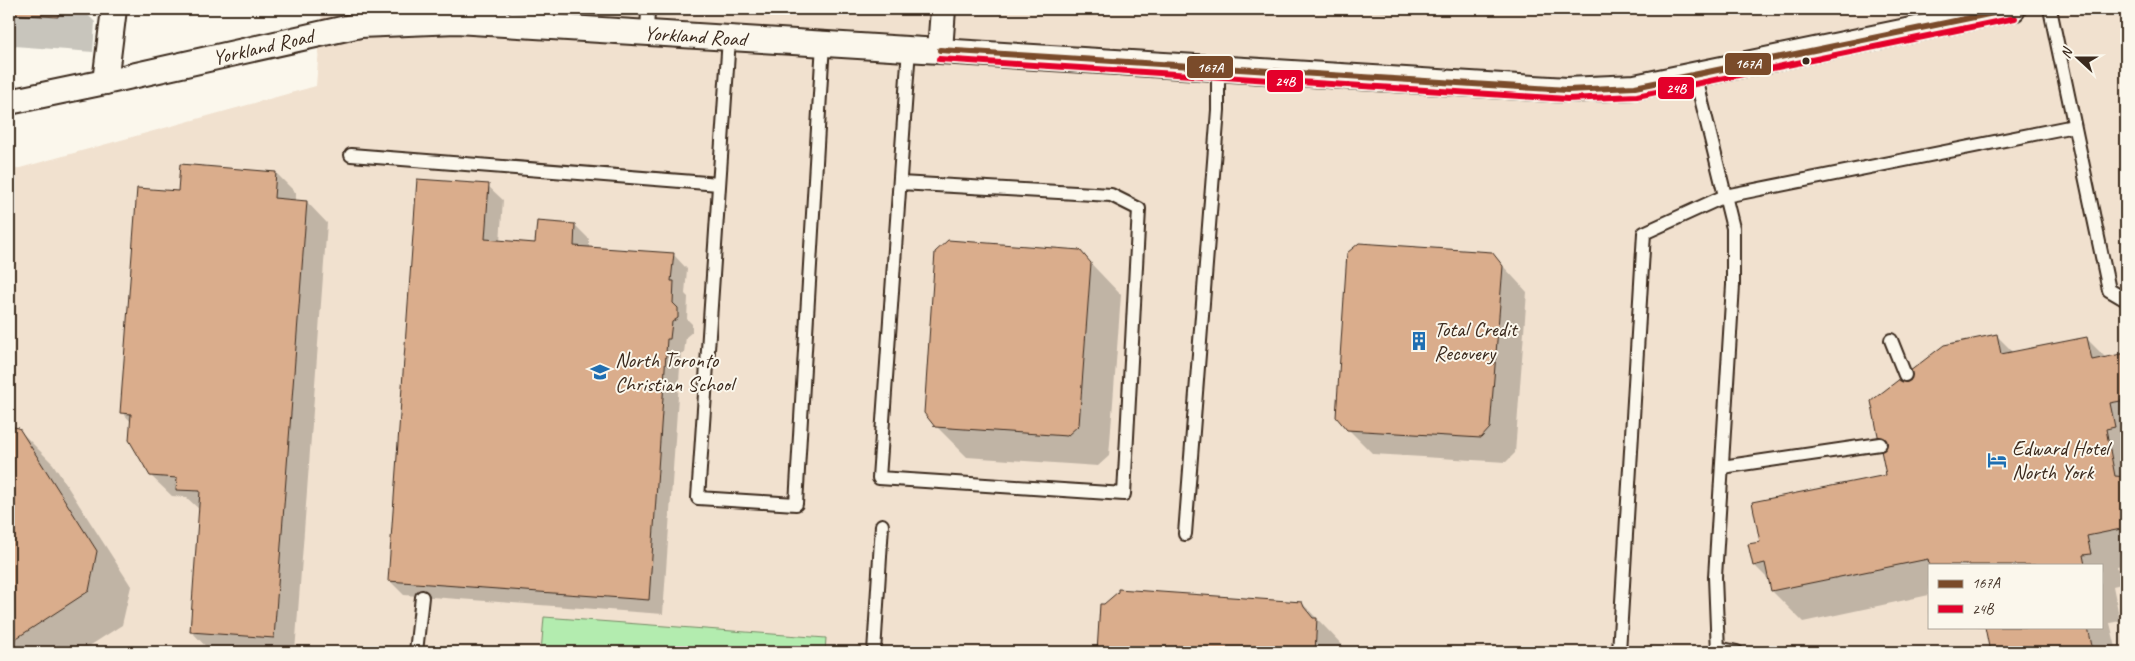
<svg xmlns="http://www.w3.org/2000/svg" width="2135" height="661" viewBox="0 0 2135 661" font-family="Caveat,sans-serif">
<rect width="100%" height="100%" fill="#fbf7ec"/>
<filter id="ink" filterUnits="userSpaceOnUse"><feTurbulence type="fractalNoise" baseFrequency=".02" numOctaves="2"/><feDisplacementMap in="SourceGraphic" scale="10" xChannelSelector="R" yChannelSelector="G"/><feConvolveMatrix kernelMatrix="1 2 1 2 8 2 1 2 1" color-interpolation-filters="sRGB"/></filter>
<g filter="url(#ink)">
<!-- built -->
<path fill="#f1e1cf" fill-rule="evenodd" d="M 322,9 L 2126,9 L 2126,652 L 9,652 L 9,171 L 316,86 ZM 1929,565 L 2101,565 L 2101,627 L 1929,627 Z"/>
<!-- green -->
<path fill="#b3ecaf" stroke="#778b66" d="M 544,617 L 826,638 L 825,652 L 541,652 Z"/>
<!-- shadow -->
<g fill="#0003">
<path d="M 9,9 L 88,9 L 87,14 L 95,22 L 93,52 L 14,46 L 13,62 L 9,62 Z"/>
<path d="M 188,9 L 216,9 L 193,14 Z"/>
<path d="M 1336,9 L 1396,9 L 1395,13 Z"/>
<path d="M 276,173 L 296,193 L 296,201 L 307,202 L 327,223 L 295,652 L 211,652 L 191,631 L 200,510 L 186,497 L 172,496 L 151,476 L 132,423 L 122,412 L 179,192 Z"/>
<path d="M 488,186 L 503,200 L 500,242 L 536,244 L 575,225 L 589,239 L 589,248 L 673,254 L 687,269 L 685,294 L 688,297 L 687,319 L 692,324 L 692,332 L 686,337 L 684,353 L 681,353 L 663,614 L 404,595 L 389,580 Z"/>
<path d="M 1079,251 L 1121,295 L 1109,456 L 1098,466 L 967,457 L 936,426 Z"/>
<path d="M 1491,253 L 1527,292 L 1515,453 L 1506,462 L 1373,454 L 1348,429 Z"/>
<path d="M 1997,336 L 2014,353 L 2086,338 L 2106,358 L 2126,354 L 2126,564 L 2117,566 L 2121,584 L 2113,586 L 2120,621 L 2110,623 L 2117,652 L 1991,652 L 1986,627 L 2101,627 L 2101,565 L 1929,565 L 1929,595 L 1803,622 L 1772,591 L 1771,582 L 1754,565 L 1762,543 L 1888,476 Z"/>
<path d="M 9,428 L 19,430 L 53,464 L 131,586 L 122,625 L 80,652 L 9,652 Z"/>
<path d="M 1302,603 L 1349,652 L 1099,652 L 1102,605 Z"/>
</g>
<!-- building -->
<g fill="#daad8c" stroke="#3b2a1e">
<path d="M 9,9 L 59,9 L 58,17 L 9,14 Z"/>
<path d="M 180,164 L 276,172 L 274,198 L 307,201 L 274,638 L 190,632 L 200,491 L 176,490 L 177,478 L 150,476 L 129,440 L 131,414 L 120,413 L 137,188 L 178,191 Z"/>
<path d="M 417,179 L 489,184 L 485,239 L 535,243 L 537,221 L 575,224 L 574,246 L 674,253 L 671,281 L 674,281 L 673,303 L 678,308 L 678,318 L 672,322 L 670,339 L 667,339 L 649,600 L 388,581 Z"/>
<path d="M 948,240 L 1080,250 L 1091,263 L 1079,425 L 1067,436 L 935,427 L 924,413 L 935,252 Z"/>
<path d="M 1359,243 L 1492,252 L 1503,266 L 1490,428 L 1481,438 L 1347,430 L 1336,417 L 1347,253 Z"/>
<path d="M 1997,334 L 2001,354 L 2087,337 L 2092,360 L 2126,353 L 2126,400 L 2110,403 L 2115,427 L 2106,429 L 2115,476 L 2126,477 L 2126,528 L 2087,536 L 2091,554 L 2083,555 L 2085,565 L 1929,565 L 1928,559 L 1771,591 L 1765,563 L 1753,566 L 1748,544 L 1760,542 L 1752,502 L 1886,475 L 1871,401 L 1944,345 Z"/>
<path d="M 9,426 L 19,428 L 97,551 L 89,591 L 9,643 Z"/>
<path d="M 1118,589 L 1302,602 L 1304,607 L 1313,618 L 1317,618 L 1315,652 L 1097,652 L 1100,604 L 1104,604 L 1118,592 Z"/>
<path d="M 1985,627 L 2088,627 L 2093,651 L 1990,652 Z"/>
</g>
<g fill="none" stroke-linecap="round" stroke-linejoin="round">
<!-- service casing -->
<g stroke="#3b2a1e" stroke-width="16">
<g id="service">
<path d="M 2050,9 L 2109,290 L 2126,300"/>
<path d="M 647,33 L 648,9"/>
<path d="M 729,38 L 698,498 L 796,504 L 823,43"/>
<path d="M 1695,74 L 1733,228 L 1733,285 L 1715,577 L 1718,652"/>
<path d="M 351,155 L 719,184"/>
<path d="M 900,183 L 1111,195 L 1139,209 L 1124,494 L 879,478 C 889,335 900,192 909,48"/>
<path d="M 1891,340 L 1905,375"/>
<path d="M 1722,467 L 1880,444"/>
<path d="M 1185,534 L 1218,110 L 1218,67"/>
<path d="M 1718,648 L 1737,652"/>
<path d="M 416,652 L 422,597"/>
<path d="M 874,652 L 882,525"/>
<path d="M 1619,652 L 1644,233 L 1725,196 L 2074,126"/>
</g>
</g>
<!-- minor casing -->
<g stroke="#3b2a1e" stroke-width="28">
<g id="minor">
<path d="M 940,50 L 943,9"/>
<path d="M 105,82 L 114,9"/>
<path id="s1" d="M 9,102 L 105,82 L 360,25 L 456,21 L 1567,90 L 1635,87 L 2013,9"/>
</g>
</g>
<!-- service -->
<use href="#service" stroke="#fbf7ec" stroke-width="12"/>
<!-- minor -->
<use href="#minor" stroke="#fbf7ec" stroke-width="24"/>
<!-- bus-1 casing -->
<g stroke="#fbf7ec" stroke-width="10">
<path id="bus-1" d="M 940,50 L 1567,90 L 1635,87 L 2013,9"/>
</g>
<!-- bus-2 casing -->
<g stroke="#fbf7ec" stroke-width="10">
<path id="bus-2" d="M 939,59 L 1567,99 L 1637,96 L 2015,18"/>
</g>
<!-- bus-1 -->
<use href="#bus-1" stroke="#7a4b2a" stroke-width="6"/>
<!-- bus-2 -->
<use href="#bus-2" stroke="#e4002b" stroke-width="6"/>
</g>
</g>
<!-- icons -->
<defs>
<g id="building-bare" transform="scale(1.5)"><path d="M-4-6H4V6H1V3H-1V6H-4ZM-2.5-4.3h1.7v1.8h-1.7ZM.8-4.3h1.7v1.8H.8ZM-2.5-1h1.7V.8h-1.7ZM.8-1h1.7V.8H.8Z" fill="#1f6fb2" stroke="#fbf7ec" stroke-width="2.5" paint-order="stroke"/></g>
<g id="school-bare" transform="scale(1.5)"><path d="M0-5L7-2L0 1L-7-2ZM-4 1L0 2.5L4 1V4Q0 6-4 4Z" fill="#1f6fb2" stroke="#fbf7ec" stroke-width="2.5" paint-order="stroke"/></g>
<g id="hotel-bare" transform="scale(1.5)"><path d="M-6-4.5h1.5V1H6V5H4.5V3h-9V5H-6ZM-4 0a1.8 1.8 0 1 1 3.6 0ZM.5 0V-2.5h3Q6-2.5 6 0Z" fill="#1f6fb2" stroke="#fbf7ec" stroke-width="2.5" paint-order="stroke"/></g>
</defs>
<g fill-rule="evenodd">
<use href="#building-bare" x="1419" y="341"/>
<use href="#school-bare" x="600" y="372"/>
<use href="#hotel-bare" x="1997" y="460"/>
</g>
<!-- markers -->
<circle fill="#3b2a1e" stroke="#fbf7ec" stroke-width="2" cx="1806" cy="61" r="4.5"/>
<g text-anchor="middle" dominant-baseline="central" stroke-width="4" stroke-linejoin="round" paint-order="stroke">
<!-- street labels -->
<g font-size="21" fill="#3b2a1e" stroke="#fbf7ec">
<text stroke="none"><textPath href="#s1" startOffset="695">Yorkland Road</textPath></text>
<text stroke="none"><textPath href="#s1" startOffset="260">Yorkland Road</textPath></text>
</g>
<!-- poi labels -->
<g font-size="21" fill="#3b2a1e" stroke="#fbf7ec" text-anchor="start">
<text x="1434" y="329">Total Credit<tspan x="1434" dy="24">Recovery</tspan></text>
<text x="615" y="360">North Toronto<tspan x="615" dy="24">Christian School</tspan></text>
<text x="2012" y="448">Edward Hotel<tspan x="2012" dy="24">North York</tspan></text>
</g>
</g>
<g stroke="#fbf7ec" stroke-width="2">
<rect x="1724" y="52" width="48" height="24" rx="5" fill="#7a4b2a"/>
<rect x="1186" y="55" width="48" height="24" rx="5" fill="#7a4b2a"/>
<rect x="1266" y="69" width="38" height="24" rx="5" fill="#e4002b"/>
<rect x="1657" y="76" width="38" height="24" rx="5" fill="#e4002b"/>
</g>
<g font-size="14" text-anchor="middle" font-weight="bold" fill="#fff">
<text x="1748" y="68">167A</text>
<text x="1210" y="72">167A</text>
<text x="1285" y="86">24B</text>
<text x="1676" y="93">24B</text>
</g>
<!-- margin -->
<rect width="2135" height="661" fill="none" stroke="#fbf7ec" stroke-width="30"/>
<rect x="15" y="15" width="2105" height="631" fill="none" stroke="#3b2a1e" stroke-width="2" filter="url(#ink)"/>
<!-- legend -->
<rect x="1928" y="564" width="175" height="65" fill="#fbf7ec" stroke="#aea59a"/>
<rect x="1938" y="580" width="25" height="8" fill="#7a4b2a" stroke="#aea59a"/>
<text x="1972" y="588" font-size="15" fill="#3b2a1e">167A</text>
<rect x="1938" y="605" width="25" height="8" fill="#e4002b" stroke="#aea59a"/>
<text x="1972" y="614" font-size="15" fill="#3b2a1e">24B</text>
<!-- north arrow -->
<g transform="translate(2078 58) rotate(291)" stroke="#fbf7ec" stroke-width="4" paint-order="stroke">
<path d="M0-4L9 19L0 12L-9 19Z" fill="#3b2a1e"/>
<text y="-8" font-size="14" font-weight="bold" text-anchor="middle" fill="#3b2a1e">N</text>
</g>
</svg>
